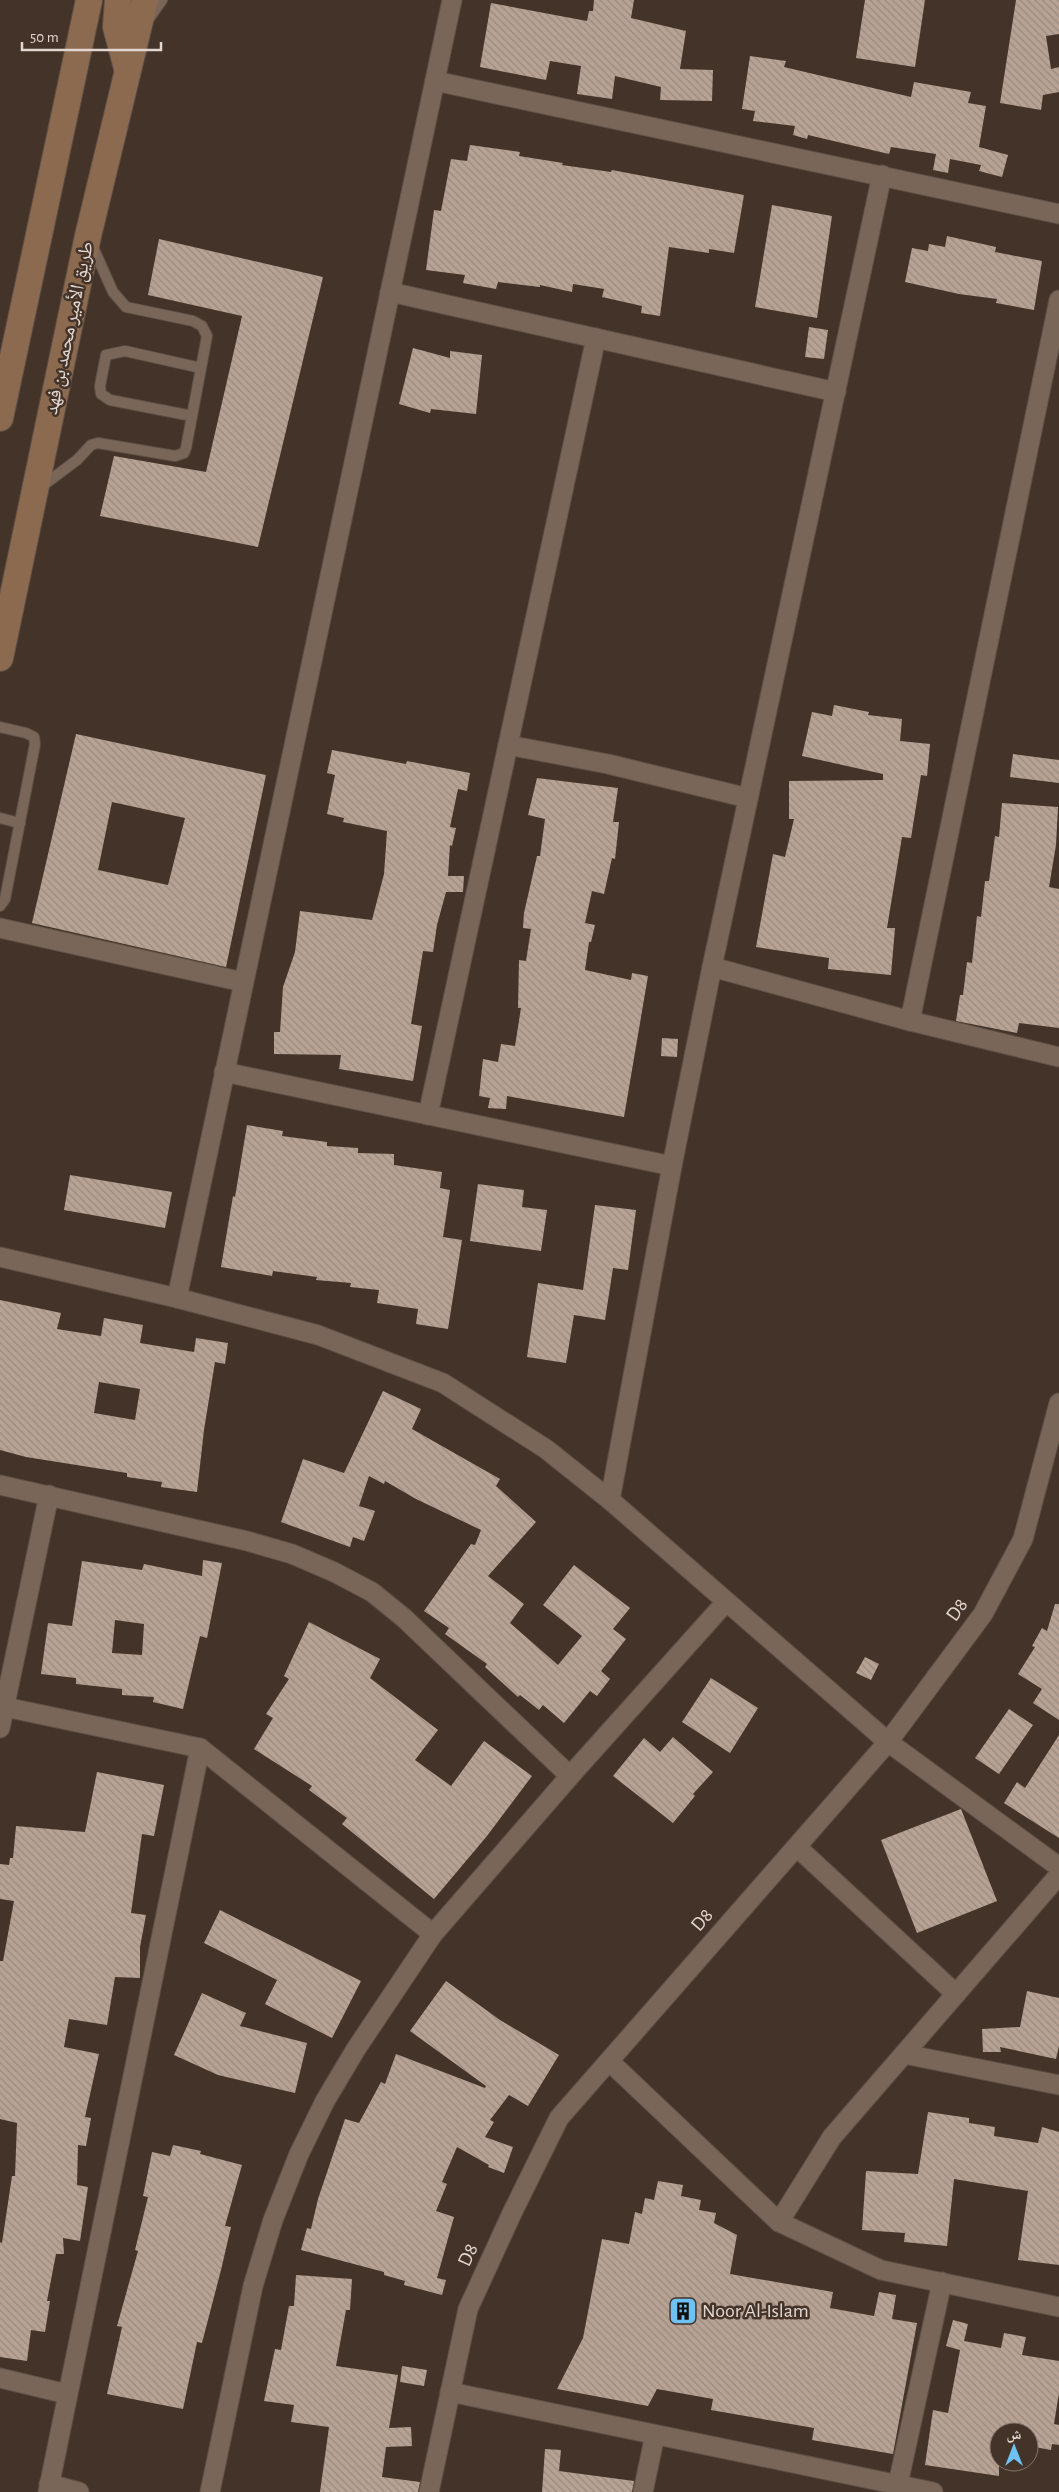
<svg xmlns="http://www.w3.org/2000/svg" width="1059" height="2492" viewBox="0 0 1059 2492" font-family="'Alegreya Sans','Noto Naskh Arabic',sans-serif">
<defs>
<pattern id="building-back-hatch" width="6" height="6" patternUnits="userSpaceOnUse" patternTransform="scale(1.25)"><rect width="6" height="6" fill="#b7a294"/><path d="M-1 5l2 2M0 0l6 6M5-1l2 2" fill="none" stroke="#9a8a7e"/></pattern>
</defs>
<rect width="100%" height="100%" fill="#443328"/>
<!-- building -->
<g fill="url(#building-back-hatch)" fill-rule="evenodd">
<path d="M 594,0 L 634,0 L 631,18 L 686,31 L 680,69 L 713,70 L 712,101 L 660,100 L 661,87 L 615,76 L 612,99 L 577,94 L 581,66 L 550,61 L 546,80 L 480,67 L 491,3 L 587,21 L 589,11 L 593,11 Z"/>
<path d="M 865,0 L 925,0 L 915,67 L 856,58 Z"/>
<path d="M 1016,0 L 1059,0 L 1059,34 L 1046,36 L 1051,69 L 1059,67 L 1059,92 L 1043,95 L 1041,110 L 1000,103 Z"/>
<path d="M 750,56 L 786,61 L 784,67 L 911,97 L 914,82 L 971,92 L 968,103 L 986,106 L 979,147 L 1008,155 L 1002,177 L 979,171 L 981,165 L 950,159 L 948,173 L 933,170 L 936,154 L 891,147 L 889,154 L 808,135 L 807,139 L 793,135 L 795,126 L 753,121 L 755,111 L 742,109 Z"/>
<path d="M 470,145 L 520,152 L 519,156 L 563,163 L 562,165 L 611,172 L 612,170 L 744,195 L 734,253 L 709,249 L 709,253 L 669,247 L 660,316 L 641,313 L 642,306 L 602,297 L 604,289 L 573,284 L 572,292 L 540,285 L 540,287 L 498,282 L 496,289 L 463,283 L 465,275 L 426,270 L 434,210 L 441,211 L 451,159 L 467,161 Z"/>
<path d="M 772,205 L 832,216 L 817,318 L 755,307 Z"/>
<path d="M 947,236 L 996,247 L 995,252 L 1042,261 L 1034,310 L 996,303 L 997,299 L 959,294 L 905,282 L 912,248 L 928,251 L 929,244 L 945,247 Z"/>
<path d="M 159,239 L 323,277 L 258,547 L 100,516 L 114,456 L 206,472 L 242,316 L 148,295 Z"/>
<path d="M 809,327 L 828,330 L 824,359 L 805,357 Z"/>
<path d="M 413,348 L 450,358 L 450,351 L 482,355 L 476,414 L 431,409 L 430,413 L 399,404 Z"/>
<path d="M 834,705 L 869,712 L 868,715 L 902,719 L 900,741 L 930,744 L 927,776 L 921,775 L 911,838 L 902,837 L 887,928 L 895,928 L 891,975 L 828,969 L 829,958 L 756,947 L 773,854 L 785,857 L 794,819 L 789,819 L 789,781 L 883,780 L 883,774 L 802,756 L 812,712 L 832,716 Z"/>
<path d="M 76,734 L 266,775 L 226,967 L 32,923 ZM 112,802 L 185,818 L 168,885 L 98,870 Z"/>
<path d="M 332,750 L 406,764 L 407,761 L 470,773 L 467,791 L 458,789 L 450,827 L 456,828 L 452,846 L 450,845 L 448,876 L 464,876 L 463,892 L 446,892 L 437,925 L 433,952 L 423,951 L 411,1024 L 422,1026 L 413,1081 L 339,1069 L 341,1055 L 274,1054 L 274,1032 L 280,1032 L 283,987 L 295,952 L 300,911 L 372,920 L 384,874 L 387,831 L 343,822 L 344,818 L 327,814 L 335,775 L 327,773 Z"/>
<path d="M 1013,754 L 1059,760 L 1059,783 L 1010,777 Z"/>
<path d="M 537,778 L 618,788 L 613,822 L 619,822 L 615,859 L 612,858 L 604,894 L 592,891 L 585,923 L 595,925 L 591,942 L 589,942 L 585,970 L 631,980 L 632,973 L 648,976 L 624,1117 L 507,1096 L 506,1109 L 488,1108 L 490,1098 L 479,1096 L 483,1059 L 498,1062 L 501,1044 L 515,1046 L 521,1008 L 518,1008 L 519,960 L 526,961 L 531,929 L 523,928 L 524,913 L 537,856 L 540,856 L 545,819 L 528,815 Z"/>
<path d="M 1002,803 L 1058,807 L 1056,845 L 1049,887 L 1059,889 L 1059,1028 L 1019,1023 L 1017,1033 L 956,1021 L 960,995 L 963,995 L 967,962 L 972,963 L 977,916 L 981,917 L 985,881 L 989,881 L 995,836 L 999,837 Z"/>
<path d="M 662,1038 L 678,1039 L 677,1057 L 661,1056 Z"/>
<path d="M 247,1125 L 283,1131 L 282,1136 L 327,1142 L 327,1146 L 358,1148 L 358,1153 L 394,1154 L 394,1165 L 442,1172 L 440,1188 L 450,1190 L 443,1237 L 462,1240 L 448,1329 L 416,1324 L 418,1309 L 377,1303 L 379,1290 L 350,1287 L 351,1283 L 316,1280 L 317,1277 L 273,1271 L 272,1276 L 221,1267 L 233,1196 L 235,1197 Z"/>
<path d="M 70,1175 L 172,1192 L 165,1228 L 64,1210 Z"/>
<path d="M 478,1184 L 524,1190 L 522,1207 L 547,1210 L 541,1251 L 470,1241 Z"/>
<path d="M 595,1205 L 636,1210 L 628,1270 L 613,1268 L 605,1320 L 574,1315 L 566,1363 L 527,1357 L 538,1283 L 583,1290 Z"/>
<path d="M 0,1300 L 61,1313 L 57,1329 L 101,1336 L 104,1318 L 143,1325 L 140,1343 L 194,1352 L 196,1338 L 228,1343 L 225,1364 L 215,1362 L 204,1430 L 197,1492 L 161,1487 L 162,1482 L 127,1477 L 127,1473 L 26,1457 L 0,1450 ZM 99,1382 L 140,1389 L 135,1420 L 94,1413 Z"/>
<path d="M 383,1391 L 421,1409 L 412,1429 L 500,1479 L 496,1486 L 536,1522 L 488,1576 L 524,1604 L 510,1623 L 558,1665 L 582,1636 L 543,1605 L 574,1565 L 630,1608 L 613,1629 L 626,1639 L 601,1671 L 610,1679 L 597,1696 L 590,1691 L 564,1723 L 543,1705 L 539,1710 L 520,1695 L 518,1697 L 485,1667 L 487,1664 L 445,1634 L 449,1628 L 424,1611 L 471,1544 L 475,1545 L 481,1530 L 416,1499 L 385,1481 L 384,1484 L 369,1476 L 359,1506 L 375,1511 L 364,1541 L 353,1537 L 350,1547 L 281,1522 L 303,1459 L 344,1473 Z"/>
<path d="M 203,1560 L 222,1563 L 207,1638 L 200,1636 L 183,1709 L 153,1702 L 154,1697 L 122,1695 L 122,1689 L 76,1684 L 76,1678 L 41,1674 L 48,1623 L 72,1626 L 82,1561 L 142,1570 L 144,1564 L 202,1576 ZM 115,1620 L 144,1624 L 142,1655 L 112,1653 Z"/>
<path d="M 1055,1604 L 1059,1604 L 1059,1720 L 1033,1703 L 1042,1689 L 1018,1674 L 1035,1647 L 1032,1646 L 1042,1628 L 1047,1631 Z"/>
<path d="M 309,1622 L 380,1659 L 370,1678 L 438,1730 L 415,1760 L 451,1786 L 484,1741 L 532,1776 L 487,1836 L 434,1899 L 342,1824 L 347,1818 L 309,1790 L 312,1786 L 254,1749 L 273,1718 L 266,1714 L 289,1679 L 284,1676 Z"/>
<path d="M 865,1657 L 879,1664 L 871,1680 L 856,1673 Z"/>
<path d="M 711,1678 L 758,1708 L 730,1753 L 682,1722 Z"/>
<path d="M 1009,1709 L 1033,1725 L 999,1774 L 975,1758 Z"/>
<path d="M 1059,1735 L 1059,1838 L 1004,1803 L 1017,1782 L 1025,1788 Z"/>
<path d="M 673,1737 L 713,1772 L 693,1794 L 695,1796 L 673,1823 L 613,1776 L 644,1738 L 660,1752 Z"/>
<path d="M 97,1772 L 164,1785 L 154,1836 L 142,1834 L 131,1913 L 146,1915 L 140,1947 L 140,1978 L 115,1977 L 107,2025 L 69,2019 L 64,2047 L 99,2054 L 85,2117 L 91,2118 L 86,2146 L 78,2145 L 77,2185 L 88,2187 L 80,2241 L 63,2238 L 64,2254 L 56,2254 L 47,2301 L 50,2301 L 45,2332 L 31,2330 L 27,2361 L 0,2357 L 0,2242 L 2,2243 L 12,2176 L 15,2176 L 17,2123 L 0,2119 L 0,1961 L 3,1961 L 14,1901 L 0,1899 L 0,1864 L 9,1865 L 10,1858 L 13,1858 L 16,1826 L 85,1832 Z"/>
<path d="M 961,1809 L 997,1901 L 917,1933 L 881,1840 Z"/>
<path d="M 220,1910 L 361,1981 L 332,2038 L 265,2004 L 277,1980 L 204,1943 Z"/>
<path d="M 446,1981 L 500,2020 L 559,2055 L 528,2106 L 509,2095 L 490,2120 L 494,2122 L 485,2137 L 513,2147 L 504,2173 L 488,2167 L 489,2165 L 457,2147 L 442,2182 L 447,2184 L 436,2211 L 454,2217 L 437,2278 L 446,2280 L 442,2295 L 404,2285 L 405,2281 L 384,2275 L 384,2272 L 301,2250 L 307,2228 L 311,2229 L 318,2199 L 345,2119 L 359,2123 L 381,2082 L 385,2084 L 396,2054 L 485,2088 L 486,2086 L 410,2031 Z"/>
<path d="M 1027,1991 L 1059,1998 L 1059,2046 L 1056,2059 L 1000,2047 L 1001,2052 L 983,2052 L 982,2029 L 1020,2027 Z"/>
<path d="M 202,1993 L 246,2013 L 240,2026 L 307,2043 L 295,2093 L 218,2075 L 174,2055 Z"/>
<path d="M 928,2112 L 969,2118 L 969,2123 L 995,2127 L 994,2136 L 1038,2143 L 1042,2127 L 1059,2132 L 1059,2265 L 1018,2260 L 1028,2191 L 954,2179 L 947,2246 L 904,2242 L 905,2233 L 862,2230 L 866,2171 L 918,2174 Z"/>
<path d="M 173,2145 L 201,2151 L 200,2154 L 242,2165 L 225,2226 L 231,2227 L 221,2270 L 202,2343 L 197,2342 L 183,2409 L 107,2394 L 122,2327 L 117,2326 L 138,2251 L 135,2250 L 148,2197 L 143,2196 L 152,2152 L 170,2156 Z"/>
<path d="M 658,2181 L 683,2185 L 681,2196 L 701,2200 L 699,2210 L 716,2213 L 714,2223 L 737,2235 L 730,2274 L 833,2292 L 830,2308 L 874,2316 L 879,2292 L 896,2295 L 892,2319 L 917,2323 L 893,2454 L 812,2440 L 814,2428 L 711,2410 L 713,2399 L 657,2389 L 648,2406 L 557,2389 L 583,2338 L 602,2239 L 629,2244 L 635,2212 L 642,2214 L 645,2198 L 654,2200 Z"/>
<path d="M 296,2275 L 352,2279 L 350,2310 L 346,2310 L 336,2366 L 398,2375 L 389,2428 L 411,2427 L 412,2446 L 386,2447 L 382,2477 L 420,2482 L 418,2492 L 320,2492 L 329,2427 L 291,2422 L 294,2405 L 264,2401 L 275,2349 L 281,2350 L 289,2306 L 294,2306 Z"/>
<path d="M 953,2320 L 968,2324 L 964,2341 L 1001,2348 L 1004,2333 L 1026,2337 L 1022,2355 L 1059,2361 L 1059,2393 L 1054,2424 L 1059,2425 L 1059,2445 L 1052,2444 L 1051,2450 L 1029,2446 L 1029,2432 L 999,2432 L 999,2476 L 925,2465 L 933,2410 L 948,2413 L 960,2350 L 946,2346 Z"/>
<path d="M 402,2366 L 427,2370 L 424,2386 L 400,2382 Z"/>
<path d="M 545,2449 L 561,2450 L 559,2471 L 634,2481 L 632,2492 L 542,2492 Z"/>
</g>
<g fill="none" stroke-linecap="round" stroke-linejoin="round">
<!-- lane casing -->
<g stroke="#5e5046" stroke-width="12">
<g id="lane">
<path d="M 150,17 L 162,0"/>
<path d="M 192,416 L 110,400 L 101,394 L 100,386 L 106,355 L 125,351 L 201,368"/>
<path d="M 41,487 L 77,460 L 91,445 L 98,443 L 175,456 L 184,453 L 186,448 L 207,336 L 202,326 L 193,321 L 126,307 L 113,292 L 92,245"/>
<path d="M 0,727 L 26,733 L 34,737 L 35,744 L 5,899 L 0,906"/>
<path d="M 0,818 L 20,823"/>
</g>
</g>
<!-- street casing -->
<g stroke="#5e5046" stroke-width="21">
<g id="street">
<path d="M 435,81 L 1059,214"/>
<path d="M 390,292 L 836,392"/>
<path d="M 508,745 L 608,764 L 748,798"/>
<path d="M 0,928 L 243,982"/>
<path d="M 712,967 L 910,1021 L 1059,300"/>
<path d="M 910,1021 L 1059,1057"/>
<path d="M 224,1072 L 672,1166"/>
<path d="M 428,1115 L 596,338"/>
<path d="M 0,1257 L 177,1298 L 318,1335 L 443,1383 L 546,1449 L 610,1500 L 888,1742 L 1059,1867"/>
<path d="M 177,1298 L 452,0"/>
<path d="M 0,1485 L 247,1541 L 292,1554 L 334,1572 L 372,1592 L 404,1618 L 570,1776"/>
<path d="M 610,1500 L 672,1166 L 712,967 L 882,175"/>
<path d="M 5,1707 L 200,1748 L 433,1934"/>
<path d="M 0,1728 L 49,1495"/>
<path d="M 797,1847 L 956,1994"/>
<path d="M 904,2054 L 1059,2085"/>
<path d="M 609,2061 L 779,2222 L 881,2270 L 1059,2307"/>
<path d="M 779,2222 L 832,2137 L 1059,1875"/>
<path d="M 0,2378 L 67,2394"/>
<path d="M 450,2392 L 933,2492"/>
<path d="M 49,2484 L 79,2492"/>
<path d="M 898,2484 L 942,2282"/>
<path d="M 48,2492 L 200,1748"/>
<path d="M 210,2492 L 253,2286 L 273,2220 L 299,2154 L 325,2101 L 356,2049 L 433,1934 L 570,1776 L 726,1602"/>
<path d="M 429,2492 L 468,2309 L 513,2211 L 559,2118 L 888,1742 L 983,1614 L 1023,1539 L 1059,1403"/>
<path d="M 643,2492 L 655,2435"/>
</g>
</g>
<!-- secondary casing -->
<g stroke="#5e5046" stroke-width="28">
<g id="secondary">
<path d="M 118,0 L 116,27 L 127,68"/>
<path d="M 0,418 L 89,0"/>
<path d="M 0,658 L 88,236 L 145,0"/>
</g>
</g>
<!-- lane -->
<use href="#lane" stroke="#796659" stroke-width="10"/>
<!-- street -->
<use href="#street" stroke="#796659" stroke-width="19"/>
<!-- secondary -->
<use href="#secondary" stroke="#8c6a50" stroke-width="26"/>
</g>
<!-- icons -->
<defs>
<g id="building-square" transform="scale(1.4375)"><rect x="-9" y="-9" width="18" height="18" rx="4" fill="#6ec2f3" stroke="#443328"/><path d="M-4-6H4V6H1V3H-1V6H-4ZM-2.5-4.3h1.7v1.8h-1.7ZM.8-4.3h1.7v1.8H.8ZM-2.5-1h1.7V.8h-1.7ZM.8-1h1.7V.8H.8Z" fill="#111"/></g>
</defs>
<g fill-rule="evenodd">
<use href="#building-square" x="683" y="2311"/>
</g>
<g text-anchor="middle" dominant-baseline="central" stroke-width="5" stroke-linejoin="round" paint-order="stroke">
<!-- street labels -->
<g font-size="20" fill="#e2d7d0" stroke="#443328">
<text transform="translate(69 328) rotate(-78)">طريق الأمير محمد بن فهد</text>
<text transform="translate(957 1610) rotate(-55)">D8</text>
<text transform="translate(702 1920) rotate(-49)">D8</text>
<text transform="translate(468 2255) rotate(-65)">D8</text>
</g>
<!-- poi labels -->
<g font-size="20" fill="#e2d7d0" stroke="#443328" text-anchor="start">
<text x="702" y="2311">Noor Al-Islam</text>
</g>
</g>
<!-- north arrow -->
<g transform="translate(1014 2447)"><circle r="24" fill="#443328" stroke="#83756b"/>
<path d="M0-4L9 19L0 12L-9 19Z" fill="#6ec2f3"/>
<text y="-8" font-size="14" font-weight="bold" text-anchor="middle" fill="#e2d7d0">ش</text>
</g>
<!-- scale -->
<path d="M22 42v8h139v-8" fill="none" stroke="#e2d7d0" stroke-width="2.5"/>
<text x="30" y="42" font-size="15" fill="#e2d7d0" stroke="#443328" stroke-width="4" paint-order="stroke">50 m</text>
</svg>
